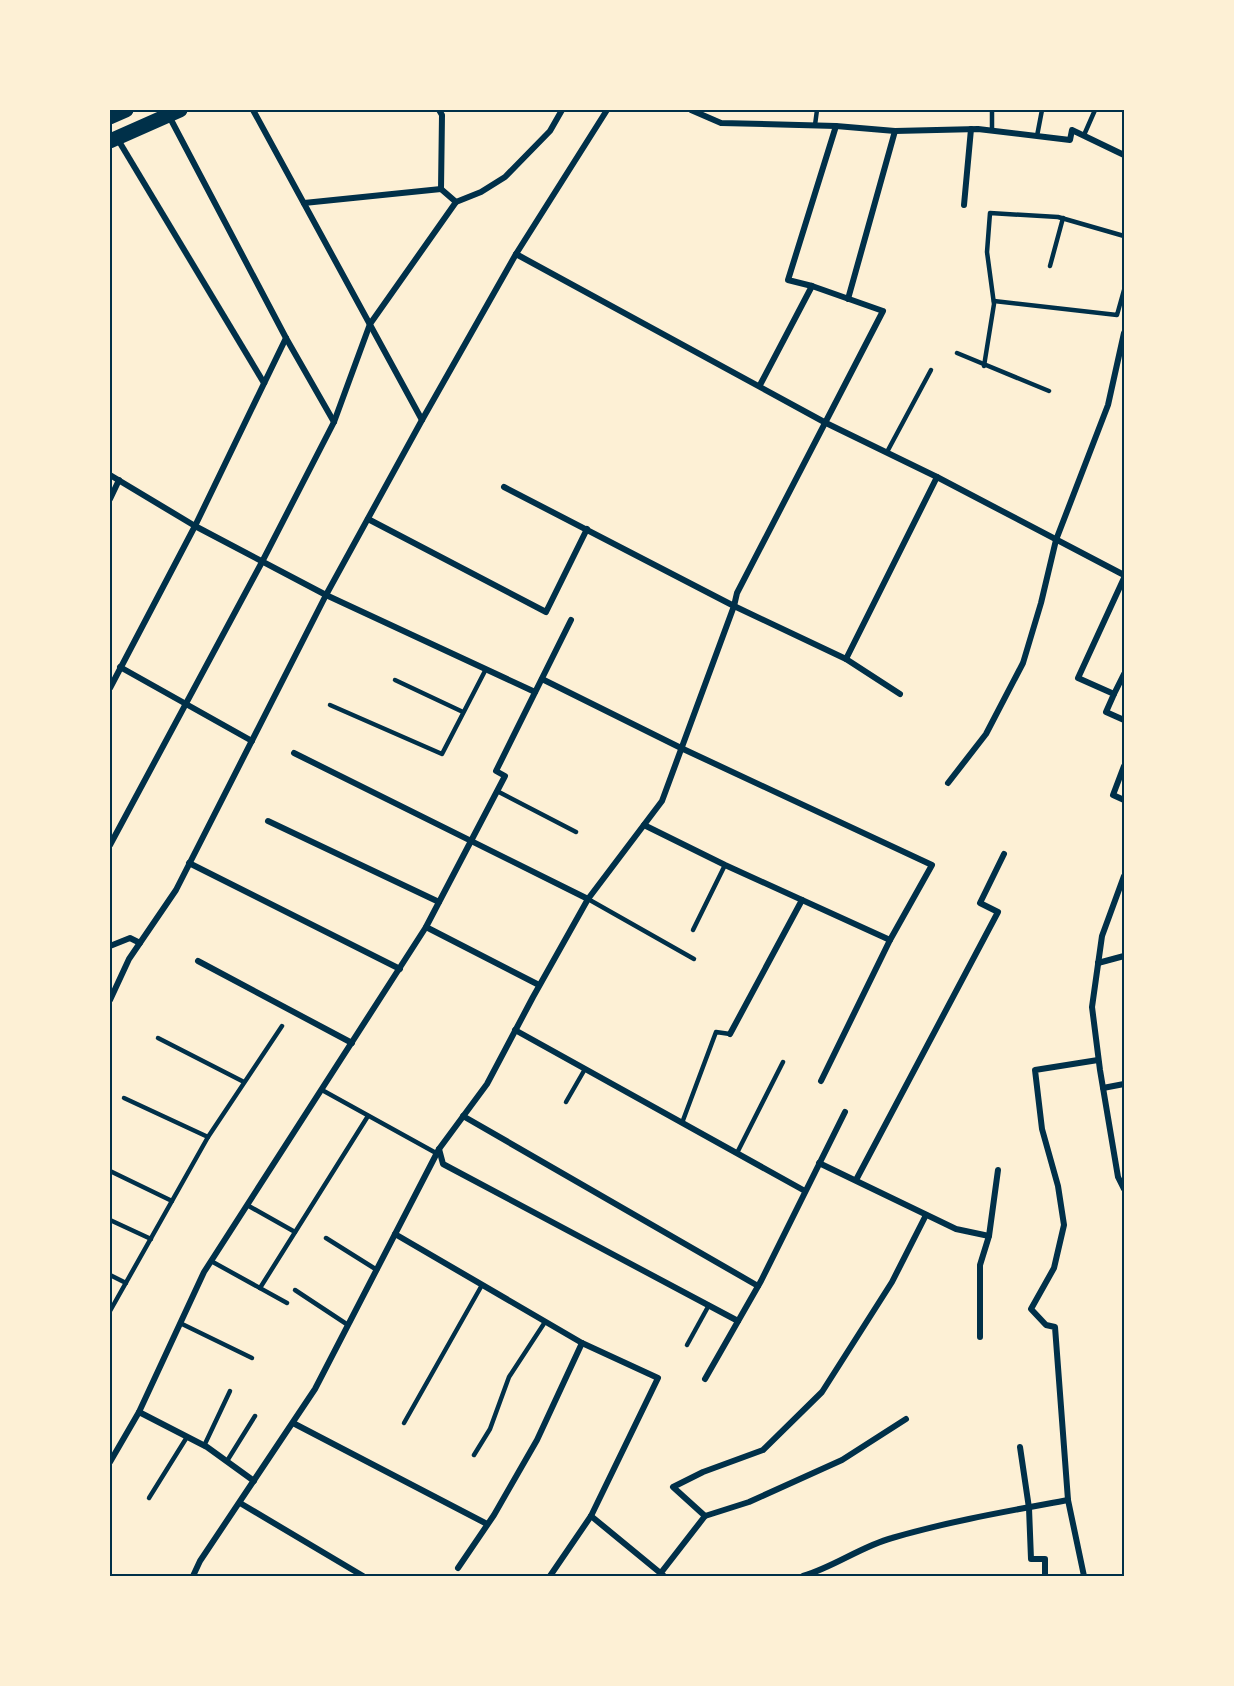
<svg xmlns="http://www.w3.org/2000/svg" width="1234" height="1686" viewBox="0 0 1234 1686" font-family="'Titillium Web',sans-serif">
<rect width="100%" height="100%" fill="#fdf0d5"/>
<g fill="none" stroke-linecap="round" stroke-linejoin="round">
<!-- service -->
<g stroke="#003049" stroke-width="4.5">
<path d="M 815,125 L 817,110"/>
<path d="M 992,130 L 992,110"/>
<path d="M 1084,135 L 1095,110"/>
<path d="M 1037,136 L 1042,110"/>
<path d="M 1050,266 L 1063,218"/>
<path d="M 994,301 L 1117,315 L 1124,290"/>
<path d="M 957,353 L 1049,391"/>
<path d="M 984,366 L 994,304 L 987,252 L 990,213 L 1058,217 L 1124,236"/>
<path d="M 887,452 L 931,370"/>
<path d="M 395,680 L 463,712"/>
<path d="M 330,705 L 442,754 L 486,669"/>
<path d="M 497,791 L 576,832"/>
<path d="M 588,899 L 694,959"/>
<path d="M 693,930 L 725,865"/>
<path d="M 158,1038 L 244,1082"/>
<path d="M 322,1090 L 436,1153"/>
<path d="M 124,1098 L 208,1137"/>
<path d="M 566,1102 L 585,1069"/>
<path d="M 682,1123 L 716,1032 L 730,1034"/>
<path d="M 737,1153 L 783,1062"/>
<path d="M 110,1171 L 172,1201"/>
<path d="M 247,1205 L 295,1232"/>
<path d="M 110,1220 L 151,1239"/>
<path d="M 326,1238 L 377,1270"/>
<path d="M 211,1261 L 287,1303"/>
<path d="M 110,1275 L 126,1283"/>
<path d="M 260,1288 L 368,1116"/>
<path d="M 295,1290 L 348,1325"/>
<path d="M 110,1311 L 208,1137 L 282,1026"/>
<path d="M 180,1323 L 252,1358"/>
<path d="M 687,1345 L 709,1305"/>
<path d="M 404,1423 L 482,1285"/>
<path d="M 204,1446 L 230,1391"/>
<path d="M 474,1455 L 490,1429 L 509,1377 L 545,1322"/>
<path d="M 227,1461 L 255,1416"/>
<path d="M 149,1498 L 187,1437"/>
</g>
<!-- minor -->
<g stroke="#003049" stroke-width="6">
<path d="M 253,110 L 422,420"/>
<path d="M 439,110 L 442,115 L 441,189 L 456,202"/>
<path d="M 691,110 L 721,123 L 836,126 L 895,131 L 978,129 L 1070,140 L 1072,130 L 1124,155"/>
<path d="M 169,116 L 286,338 L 334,422"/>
<path d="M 117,138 L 264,383"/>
<path d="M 304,203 L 441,189"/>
<path d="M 964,205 L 971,129"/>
<path d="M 516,254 L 826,423 L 937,477 L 1124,575"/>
<path d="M 848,299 L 895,131"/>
<path d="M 760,385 L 812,286"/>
<path d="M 110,475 L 195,526 L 326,595 L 535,692"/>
<path d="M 504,487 L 734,606 L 846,659 L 900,694"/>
<path d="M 110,499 L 119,480"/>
<path d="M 368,519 L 546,612 L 587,529"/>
<path d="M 1124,578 L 1078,678 L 1114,694 L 1106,712 L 1124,720"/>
<path d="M 846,659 L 937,477"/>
<path d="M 120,667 L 252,741"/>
<path d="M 542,679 L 681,748 L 932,865 L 890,940 L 821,1081"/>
<path d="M 110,688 L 195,526 L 286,338"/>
<path d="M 1114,694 L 1124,674"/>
<path d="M 294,753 L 588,899"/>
<path d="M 1124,766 L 1113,795 L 1124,800"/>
<path d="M 948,783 L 986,734 L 1023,663 L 1041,603 L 1056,540 L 1108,405 L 1124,333"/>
<path d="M 268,821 L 439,902"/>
<path d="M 644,825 L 725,865 L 890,940"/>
<path d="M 110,845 L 262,562 L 334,422 L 370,324 L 456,202 L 481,192 L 505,177 L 550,131 L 562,110"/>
<path d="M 189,863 L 400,969"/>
<path d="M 1124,876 L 1102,936 L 1092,1007 L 1100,1070 L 1118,1177 L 1124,1189"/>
<path d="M 426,927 L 539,985"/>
<path d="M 110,946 L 130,938 L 140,943"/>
<path d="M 198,961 L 352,1043"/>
<path d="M 1098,963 L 1124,956"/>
<path d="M 110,1000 L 129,959 L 176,890 L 326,595 L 422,420 L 516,254 L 607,110"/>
<path d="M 515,1030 L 805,1191"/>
<path d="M 730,1034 L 802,900"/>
<path d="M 1103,1088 L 1124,1084"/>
<path d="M 463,1116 L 758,1286"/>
<path d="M 439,1149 L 443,1164 L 738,1321"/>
<path d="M 819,1163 L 956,1229 L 989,1236"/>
<path d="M 856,1180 L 998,912 L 980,903 L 1004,854"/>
<path d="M 395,1234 L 582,1343 L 658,1378 L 591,1516 L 550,1576"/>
<path d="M 980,1337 L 980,1265 L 989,1236 L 998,1170"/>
<path d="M 705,1379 L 761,1281 L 845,1112"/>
<path d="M 139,1412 L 207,1447 L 254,1481"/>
<path d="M 293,1423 L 487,1524"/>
<path d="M 1020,1447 L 1029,1508 L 1031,1559 L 1045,1559 L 1045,1576"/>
<path d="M 110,1462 L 139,1412 L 204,1272 L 426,927 L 505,776 L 496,771 L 571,620"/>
<path d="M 240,1503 L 363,1576"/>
<path d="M 591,1516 L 664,1576"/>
<path d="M 705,1516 L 749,1502 L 842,1460 L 906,1419"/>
<path d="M 458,1568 L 494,1515 L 537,1440 L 582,1343"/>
<path d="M 660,1574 L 705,1516 L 673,1487 L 703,1472 L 763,1450 L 822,1392 L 892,1282 L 926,1215"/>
<path d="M 193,1576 L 200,1561 L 315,1389 L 439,1149 L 487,1084 L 533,997 L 588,899 L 662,801 L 734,606 L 737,593 L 883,311 L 812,286 L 788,280 L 836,126"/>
<path d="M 803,1576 C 834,1567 862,1546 892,1538 C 950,1521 1009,1511 1068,1500"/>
<path d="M 1084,1576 L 1068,1500 L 1055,1327 L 1046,1325 L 1031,1309 L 1054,1268 L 1064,1225 L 1058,1186 L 1042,1129 L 1035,1070 L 1098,1060"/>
</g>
<!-- primary -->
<g stroke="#003049" stroke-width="15">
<path d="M 110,117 L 126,110"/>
<path d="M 110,141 L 180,110"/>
</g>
</g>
<!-- border -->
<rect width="1234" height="1686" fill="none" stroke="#fdf0d5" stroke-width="222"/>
<rect x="111" y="111" width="1012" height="1464" fill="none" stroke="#003049" stroke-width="2"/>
</svg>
